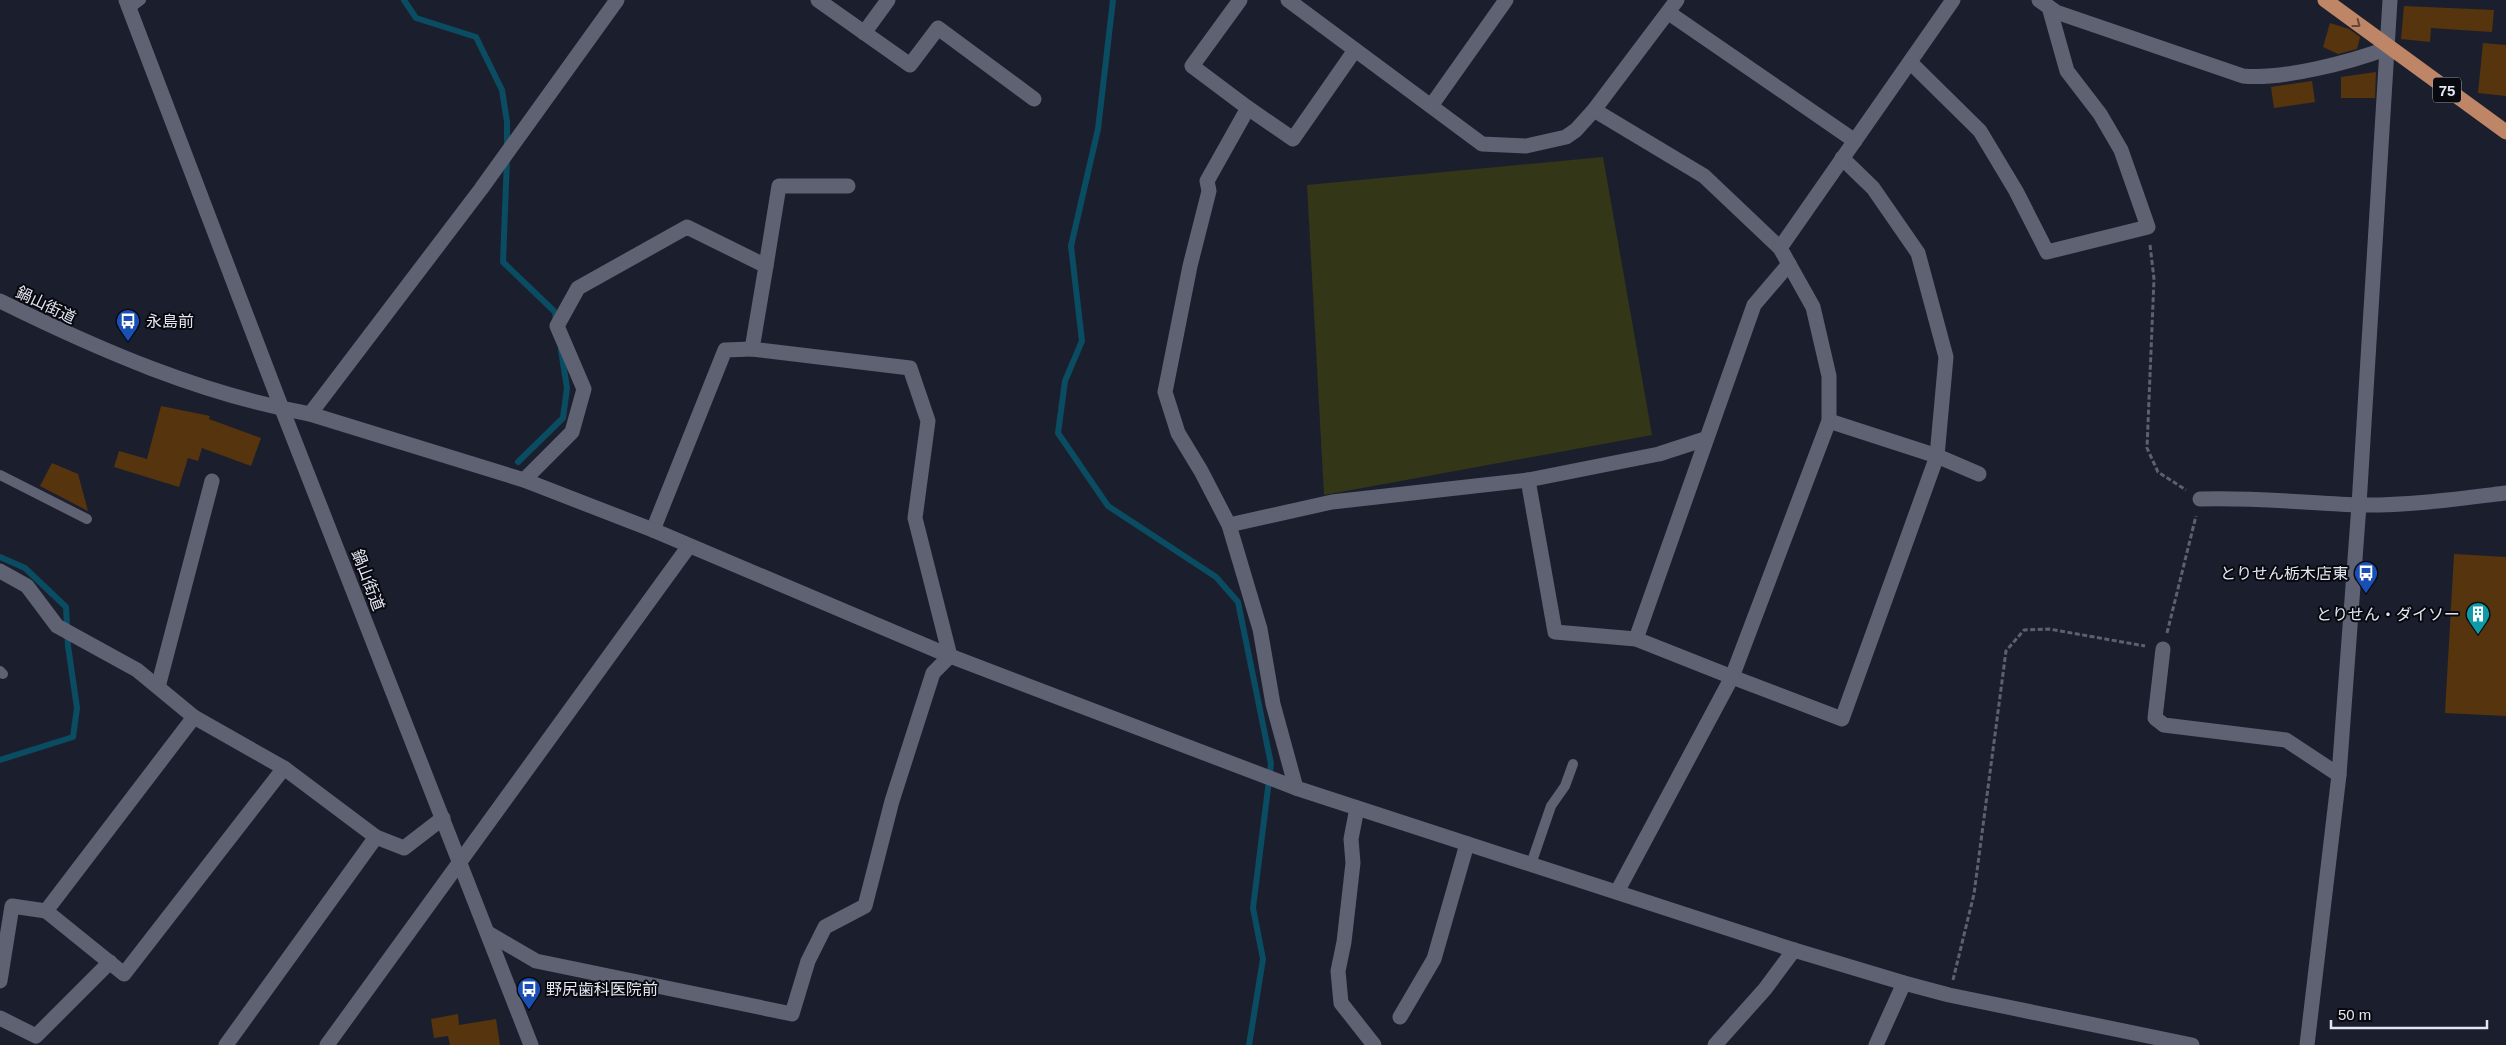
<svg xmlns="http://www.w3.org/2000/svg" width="2506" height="1045" viewBox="0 0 2506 1045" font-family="Helvetica,'Noto Sans JP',sans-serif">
<rect width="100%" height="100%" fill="#1b1f2d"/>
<!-- green -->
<path fill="#343618" d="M 1603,157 L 1652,435 L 1324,495 L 1307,185 Z"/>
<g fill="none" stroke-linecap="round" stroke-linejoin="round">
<!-- stream -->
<g stroke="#0a4c62" stroke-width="6">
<path d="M 404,0 L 416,18 L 476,37 L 502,90 L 507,122 L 507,148"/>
<path d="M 1113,0 L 1098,129 L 1071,246 L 1082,341 L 1065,381 L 1058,433 L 1108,506 L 1216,577 L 1238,602 L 1271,764 L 1253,908 L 1263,959 L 1249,1045"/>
<path d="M 507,158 L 503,262 L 555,312 L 556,321"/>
<path d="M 518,462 L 563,418 L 567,388 L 561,350"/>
<path d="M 0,557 L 25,568 L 66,607 L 68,646 L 77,708 L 73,737 L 0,760"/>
</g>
</g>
<!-- building -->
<g fill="#56340d">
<path d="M 2404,6 L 2494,10 L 2492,32 L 2431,28 L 2430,42 L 2401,39 Z"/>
<path d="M 2330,23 L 2349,29 L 2360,37 L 2357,49 L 2338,54 L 2323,47 Z"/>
<path d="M 2483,43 L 2506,45 L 2506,96 L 2478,93 Z"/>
<path d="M 2376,72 L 2375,98 L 2341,98 L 2341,77 Z"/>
<path d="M 2312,81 L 2315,102 L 2274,108 L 2271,87 Z"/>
<path d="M 161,406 L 210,416 L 209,419 L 261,438 L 251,466 L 202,448 L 198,461 L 188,458 L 179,487 L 114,467 L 119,451 L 147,459 Z"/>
<path d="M 52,463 L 78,474 L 88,511 L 40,486 Z"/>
<path d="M 2454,554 L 2506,557 L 2506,716 L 2445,713 Z"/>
<path d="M 458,1014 L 459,1025 L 496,1019 L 500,1045 L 450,1045 L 448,1036 L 434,1038 L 431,1019 Z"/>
</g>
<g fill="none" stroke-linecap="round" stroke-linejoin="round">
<!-- path -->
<g stroke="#5d616e" stroke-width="3" stroke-dasharray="5 2.5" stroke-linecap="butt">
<path d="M 2150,245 L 2154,279 L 2147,448 L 2158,472 L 2186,490"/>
<path d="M 2167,633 L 2196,516"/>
<path d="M 1953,980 L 1974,894 L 2006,651 L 2024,630 L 2049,629 L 2145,646"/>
</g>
<!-- lane -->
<g stroke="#5e6273" stroke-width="10">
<path d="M 129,9 L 141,0"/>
<path d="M 0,475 L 87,519"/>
<path d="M 0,671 L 3,674"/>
<path d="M 1531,864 L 1551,806 L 1565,786 L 1573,764"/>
</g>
<!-- street -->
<g stroke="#5e6273" stroke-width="15">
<path d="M 126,0 L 282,409"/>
<path d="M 818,0 L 910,65 L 938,28 L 1034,99"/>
<path d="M 1240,0 L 1192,66 L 1248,108 L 1207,181 L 1209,191 L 1190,266 L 1165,392 L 1178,433 L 1201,471 L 1229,525 L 1260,629 L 1273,704 L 1296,788"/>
<path d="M 1288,0 L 1482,144 L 1526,146 L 1566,137 L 1576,130 L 1594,110"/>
<path d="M 1677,0 L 1594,110 L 1704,176 L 1780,248 L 1813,307 L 1829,376 L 1829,421 L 1732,677 L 1842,719 L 1937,456 L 1946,357 L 1918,253 L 1873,188 L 1842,158"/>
<path d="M 1669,13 L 1855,141"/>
<path d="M 864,33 L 888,0"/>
<path d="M 1910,62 L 1980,131 L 2016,191 L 2047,252 L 2148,227 L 2121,150 L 2100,114 L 2067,71 L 2049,7"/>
<path d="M 1431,106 L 1506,0"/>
<path d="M 1248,108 L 1293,139 L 1355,50"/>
<path d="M 1780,248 L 1953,0"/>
<path d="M 766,266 L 779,186 L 848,186"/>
<path d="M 310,414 L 481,189 L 617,0"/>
<path d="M 1829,421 L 1937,456 L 1979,474"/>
<path d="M 1528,480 L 1555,632 L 1636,639 L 1732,677 L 1617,892"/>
<path d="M 2200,499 C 2253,497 2304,503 2357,505 C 2406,506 2457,499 2506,493"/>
<path d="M 1229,525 L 1332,502 L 1528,480 L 1659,454 L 1705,439"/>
<path d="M 653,530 L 725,350 L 752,349"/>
<path d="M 0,571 L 27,586 L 57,626 L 137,670 L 194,717 L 284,768"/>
<path d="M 1636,639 L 1754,305 L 1789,264"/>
<path d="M 2163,649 L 2155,718 L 2164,725 L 2286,740 L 2339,775"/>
<path d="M 158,687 L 212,481"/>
<path d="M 194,717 L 46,911 L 124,974 L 284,768 L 376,837 L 404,848 L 443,818"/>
<path d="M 1357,808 L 1351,839 L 1353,863 L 1344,942 L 1338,971 L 1341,1003 L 1374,1045"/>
<path d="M 488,933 L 536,961 L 792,1014 L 808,961 L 825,927 L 865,906 L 892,801 L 933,673 L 950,656 L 915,518 L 928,421 L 910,368 L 752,349 L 766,266 L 687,227 L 578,288 L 557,326 L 584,389 L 572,432 L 524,480"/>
<path d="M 0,981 L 12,906 L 46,911"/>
<path d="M 1400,1017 L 1434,959 L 1467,844"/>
<path d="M 0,1018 L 36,1036 L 110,962"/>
<path d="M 226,1045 L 376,837"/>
<path d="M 1715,1045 L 1765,989 L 1794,950"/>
<path d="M 1876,1045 L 1904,983"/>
<path d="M 2307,1045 L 2339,775 L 2359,505 L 2390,0"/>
</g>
<!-- secondary -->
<g stroke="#5e6273" stroke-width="15">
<path d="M 2039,0 L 2056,12 L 2243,76 C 2282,80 2351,62 2388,48"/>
<path d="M 0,301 C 99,350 201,394 310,414 L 524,480 L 653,530 L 950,656 L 1296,788 L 1794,950 L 1904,983 L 1949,995 L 2192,1045"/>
<path d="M 282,409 L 531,1045"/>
<path d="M 327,1045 L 689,546"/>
</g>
<!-- primary -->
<path stroke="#be8566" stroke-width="15" d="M 2325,0 L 2506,132"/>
</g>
<!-- one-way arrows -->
<defs><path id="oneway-chevron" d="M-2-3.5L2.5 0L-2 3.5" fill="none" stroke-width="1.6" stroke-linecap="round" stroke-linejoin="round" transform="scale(1.25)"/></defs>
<use stroke="#62473a" href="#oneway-chevron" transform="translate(2357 24) rotate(37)"/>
<!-- icons -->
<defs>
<g id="bus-pin" transform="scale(1.25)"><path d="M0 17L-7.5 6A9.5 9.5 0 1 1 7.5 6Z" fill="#1a4fb4" stroke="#07090f"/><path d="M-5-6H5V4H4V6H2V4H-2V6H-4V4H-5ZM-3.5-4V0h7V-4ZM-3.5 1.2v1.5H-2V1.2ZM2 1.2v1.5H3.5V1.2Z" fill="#fff"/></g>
<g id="building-pin" transform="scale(1.25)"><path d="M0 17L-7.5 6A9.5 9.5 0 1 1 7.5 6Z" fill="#0f9aa8" stroke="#07090f"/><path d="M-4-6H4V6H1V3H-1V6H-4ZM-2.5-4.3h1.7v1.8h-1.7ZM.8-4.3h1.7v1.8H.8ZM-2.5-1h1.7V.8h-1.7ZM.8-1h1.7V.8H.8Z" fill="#fff"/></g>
</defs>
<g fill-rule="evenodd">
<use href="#bus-pin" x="128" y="321"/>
<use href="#bus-pin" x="2366" y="573"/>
<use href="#building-pin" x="2478" y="614"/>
<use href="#bus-pin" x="529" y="989"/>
</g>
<g text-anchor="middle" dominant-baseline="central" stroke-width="4" stroke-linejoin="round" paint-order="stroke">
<!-- shield labels -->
<rect fill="#07090f" stroke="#a2a4ad" stroke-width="1" x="2433" y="77.5" width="28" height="25" rx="4"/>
<g font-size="15" font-weight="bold" fill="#e4e7f1">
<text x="2447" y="90">75</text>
</g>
<!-- street labels -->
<g font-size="16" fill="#e4e7f1" stroke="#07090f">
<text transform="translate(46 305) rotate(26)">鍋山街道</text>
<text transform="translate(368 580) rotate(69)">鍋山街道</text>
</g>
<!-- poi labels -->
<g font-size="16" fill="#e4e7f1" stroke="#07090f" text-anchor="start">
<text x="146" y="321">永島前</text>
<text x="2348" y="573" text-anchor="end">とりせん栃木店東</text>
<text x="2460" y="614" text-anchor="end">とりせん・ダイソー</text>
<text x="546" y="989">野尻歯科医院前</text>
</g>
</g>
<!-- scale -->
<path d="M2331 1020v8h156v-8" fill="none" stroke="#e4e7f1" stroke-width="2.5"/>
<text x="2338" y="1020" font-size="15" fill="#e4e7f1" stroke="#07090f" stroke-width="4" paint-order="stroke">50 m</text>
</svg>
